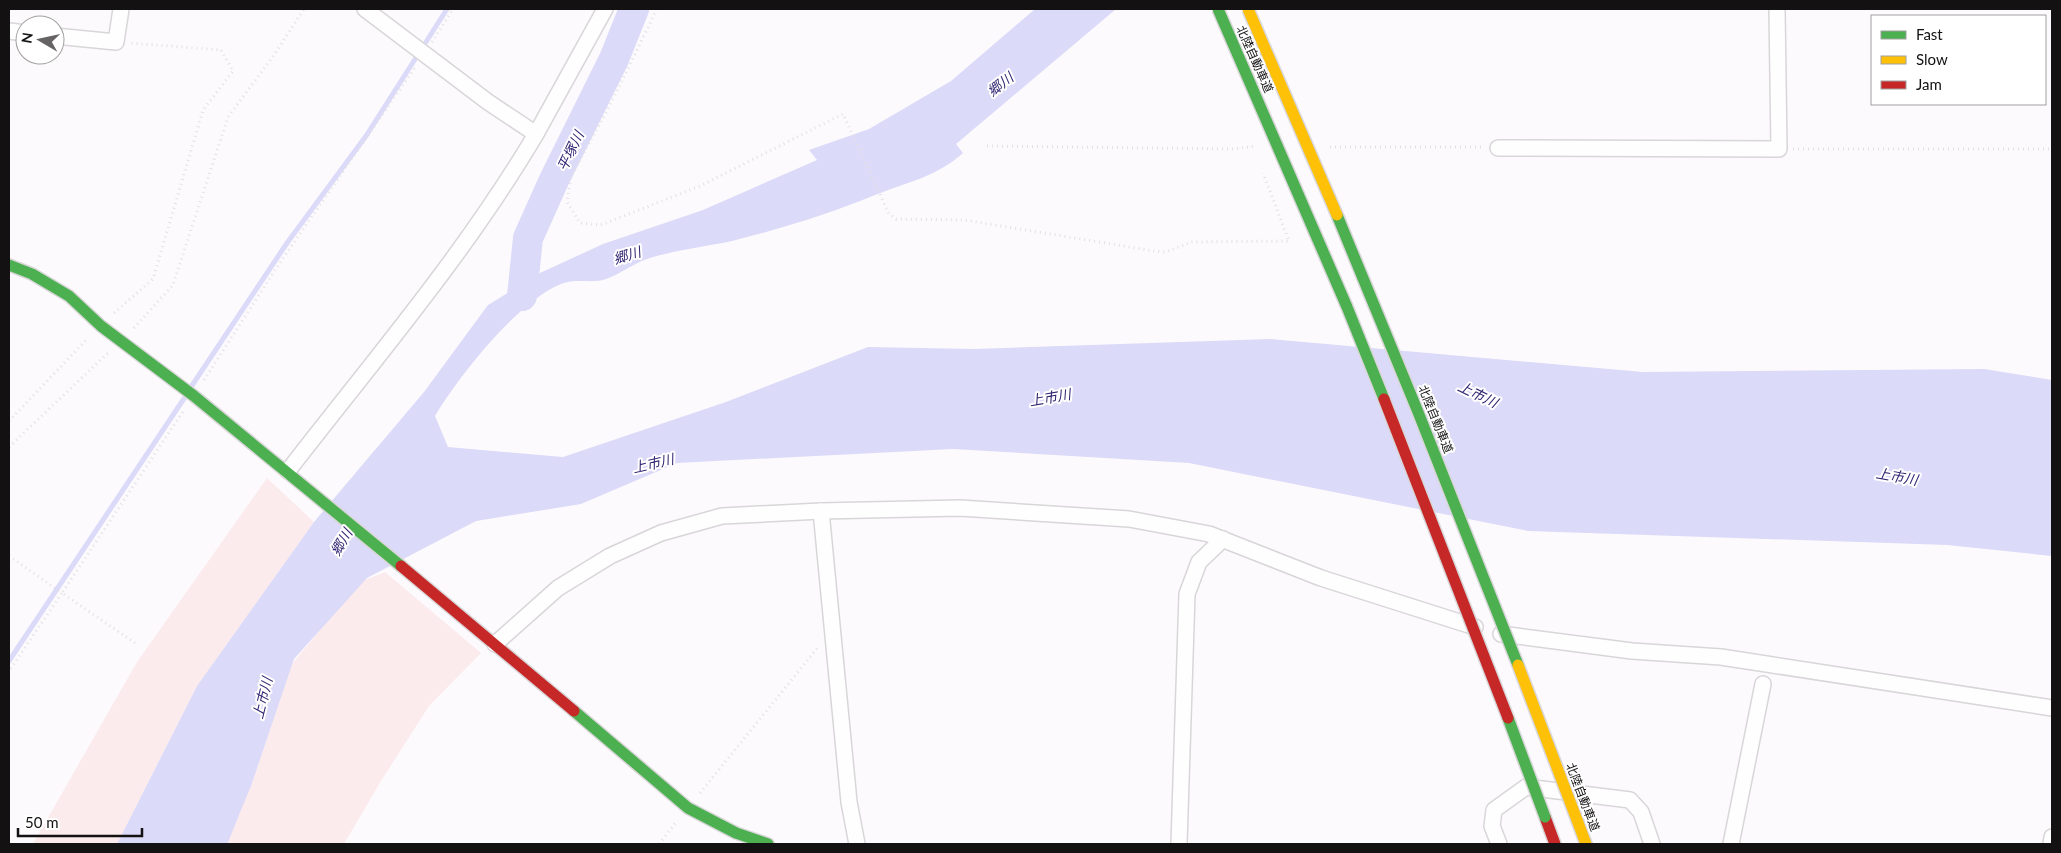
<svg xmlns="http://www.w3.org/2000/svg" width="2061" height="853" viewBox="0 0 2061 853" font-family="Lato,'Noto Sans JP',sans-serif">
<rect width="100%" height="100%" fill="#fdfafd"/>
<!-- green -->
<g fill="#fbebed">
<path d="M 267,478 L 314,522 L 197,686 L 117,844 L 33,844 L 137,662 Z"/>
<path d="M 385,572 L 481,653 L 429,706 L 381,781 L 344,844 L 202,844 L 250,789 L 292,664 L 360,582 Z"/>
</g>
<!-- water -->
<path fill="#dbdaf8" d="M 1035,9 L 1116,9 L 956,144 L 963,153 C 936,177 908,182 875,195 C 829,214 780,229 732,241 C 704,247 674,250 647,259 C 633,264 620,274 606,279 C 592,284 576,278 561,284 C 518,301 459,376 435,416 L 448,447 L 563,457 L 726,402 L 868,347 L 974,349 L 1270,339 L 1643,372 L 1984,369 L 2052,380 L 2052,556 L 1947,545 L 1528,531 L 1189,463 L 953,449 L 677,463 L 581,504 L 476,521 L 367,578 L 294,659 L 250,789 L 202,844 L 117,844 L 197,686 L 314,522 L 424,392 L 488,305 L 540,273 L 603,244 L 703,210 L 817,160 L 809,150 L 869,129 L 951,81 Z"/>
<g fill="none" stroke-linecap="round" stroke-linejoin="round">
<!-- stream -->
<g stroke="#dbdaf8" stroke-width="5">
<path d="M 191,387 L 287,243 L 366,136 L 447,9"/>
<path d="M 9,661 L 185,397"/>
</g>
<!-- river -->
<g stroke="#dbdaf8" stroke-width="30">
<path d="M 522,296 L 528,238 L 554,180 L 614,59 L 634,9"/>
<path d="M 211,844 L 235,785"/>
</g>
<!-- street casing -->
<g stroke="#d8d6d8" stroke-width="18">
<g id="street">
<path d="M 9,31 L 25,33"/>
<path d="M 55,36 L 116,42 L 121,9"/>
<path d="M 536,134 L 605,9"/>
<path d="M 1498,148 L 1779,149 L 1777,9"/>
<path d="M 288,471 C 373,361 465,254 536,134 L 488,102 L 365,9"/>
<path d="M 821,511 L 849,802 L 857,844"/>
<path d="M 1501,634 L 1632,651 L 1721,657 L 2052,708"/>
<path d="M 495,644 L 558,588 L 610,556 L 661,533 L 722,516 L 821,511 L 960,508 L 1129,519 L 1209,534 L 1321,578 L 1475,627"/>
<path d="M 1179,844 L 1187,594 L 1199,562 L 1223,539"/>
<path d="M 1499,844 L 1492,826 L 1494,810 L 1526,787 L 1630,800 L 1641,812 L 1652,844"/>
<path d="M 1731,844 L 1763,684"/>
<path d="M 2051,844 L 2052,837"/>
</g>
</g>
<!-- fast casing -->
<g stroke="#d8d6d8" stroke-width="14">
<g id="fast">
<path d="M 9,265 L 32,274 L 69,296 L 101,326 L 194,396 L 401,566"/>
<path d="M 574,711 L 688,808 L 736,833 L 768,844"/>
</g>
</g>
<!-- slow casing -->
<g stroke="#d8d6d8" stroke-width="14">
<path id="slow" d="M 1577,820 L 1586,844"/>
</g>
<!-- jam casing -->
<g stroke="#d8d6d8" stroke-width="14">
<g id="jam">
<path d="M 401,566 L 574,711"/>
<path d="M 1545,817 L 1555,844"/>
</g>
</g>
<!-- path -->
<g stroke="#e2e0e2" stroke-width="3" stroke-dasharray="1 4" stroke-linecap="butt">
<path d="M 657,9 L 609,107 L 571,176 L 567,202 L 580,223 L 601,225 L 700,186 L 843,114 L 889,214 L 896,219 L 964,220 L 1154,251 L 1165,252 L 1192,242 L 1289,241 L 1263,173"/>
<path d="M 432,42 L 453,9"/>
<path d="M 987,146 L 1233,149 L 1256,146"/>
<path d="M 1330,147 L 1484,147"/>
<path d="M 1793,149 L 2052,149"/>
<path d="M 114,313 L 153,279 L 203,110 L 233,71 L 221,50 L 129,43"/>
<path d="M 134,328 L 173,285 L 228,117 L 274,55 L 304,9"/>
<path d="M 204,380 L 277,267 L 416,66"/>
<path d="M 9,421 L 88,338"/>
<path d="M 9,447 L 108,353"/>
<path d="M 9,556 L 62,593 L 9,671"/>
<path d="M 135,643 L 62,593 L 184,410"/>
<path d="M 700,793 L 819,646"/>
<path d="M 659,844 L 677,821"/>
</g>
<!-- street -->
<use href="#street" stroke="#fffeff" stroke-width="15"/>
<!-- fast -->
<use href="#fast" stroke="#4caf50" stroke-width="11"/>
<!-- slow -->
<use href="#slow" stroke="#ffc107" stroke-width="11"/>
<!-- jam -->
<use href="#jam" stroke="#c62828" stroke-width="11"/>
<!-- fast-bridge casing -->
<g stroke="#d8d6d8" stroke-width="14" stroke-linecap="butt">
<g id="fast-bridge">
<path d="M 1218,9 L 1347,307 L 1384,399"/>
<path d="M 1337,215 L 1418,412 L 1518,665"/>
<path d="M 1508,718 L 1545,817"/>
</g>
</g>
<!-- slow-bridge casing -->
<g stroke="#d8d6d8" stroke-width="14" stroke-linecap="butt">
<g id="slow-bridge">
<path d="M 1248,9 L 1337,215"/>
<path d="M 1518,665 L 1577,820"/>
</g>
</g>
<!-- jam-bridge casing -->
<g stroke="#d8d6d8" stroke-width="14" stroke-linecap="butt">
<path id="jam-bridge" d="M 1384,399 L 1508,718"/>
</g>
<!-- fast-bridge -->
<use href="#fast-bridge" stroke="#4caf50" stroke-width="11"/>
<!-- slow-bridge -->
<use href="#slow-bridge" stroke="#ffc107" stroke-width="11"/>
<!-- jam-bridge -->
<use href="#jam-bridge" stroke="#c62828" stroke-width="11"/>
</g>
<g text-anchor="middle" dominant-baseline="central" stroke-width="4" stroke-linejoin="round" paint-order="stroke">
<!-- street labels -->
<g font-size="12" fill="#131112" stroke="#fff">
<text transform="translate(1255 59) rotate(66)">北陸自動車道</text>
<text transform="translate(1436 419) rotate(68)">北陸自動車道</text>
<text transform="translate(1583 797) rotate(69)">北陸自動車道</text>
</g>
<!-- water labels -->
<g font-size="14" font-style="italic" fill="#322673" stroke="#fff">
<text transform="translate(1000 84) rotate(-38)">郷川</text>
<text transform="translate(570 151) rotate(-64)">平塚川</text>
<text transform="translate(627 255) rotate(-17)">郷川</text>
<text transform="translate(1478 394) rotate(26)">上市川</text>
<text transform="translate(1050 397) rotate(-10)">上市川</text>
<text transform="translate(653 463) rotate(-13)">上市川</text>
<text transform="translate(1897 476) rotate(10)">上市川</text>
<text transform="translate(341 542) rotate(-60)">郷川</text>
<text transform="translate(262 698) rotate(-76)">上市川</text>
</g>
</g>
<!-- border -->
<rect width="2061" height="853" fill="none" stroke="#131112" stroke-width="20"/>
<!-- legend -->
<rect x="1871" y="15" width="175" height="90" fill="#ffffff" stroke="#a1a0a0"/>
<rect x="1881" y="31" width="25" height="8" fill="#4caf50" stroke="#a1a0a0"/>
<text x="1916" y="40" font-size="15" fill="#131112">Fast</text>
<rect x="1881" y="56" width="25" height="8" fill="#ffc107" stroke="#a1a0a0"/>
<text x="1916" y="65" font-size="15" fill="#131112">Slow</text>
<rect x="1881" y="81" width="25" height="8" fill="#c62828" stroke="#a1a0a0"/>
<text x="1916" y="90" font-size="15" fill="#131112">Jam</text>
<!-- north arrow -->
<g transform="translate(40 40) rotate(279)"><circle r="24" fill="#ffffff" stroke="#a1a0a0"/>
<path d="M0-4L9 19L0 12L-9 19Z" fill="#656364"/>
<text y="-8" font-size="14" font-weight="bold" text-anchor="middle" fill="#131112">N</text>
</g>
<!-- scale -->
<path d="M18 828v8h124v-8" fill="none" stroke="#131112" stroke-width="2.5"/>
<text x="25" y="828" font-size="15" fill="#131112" stroke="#ffffff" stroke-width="4" paint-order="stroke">50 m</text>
</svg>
